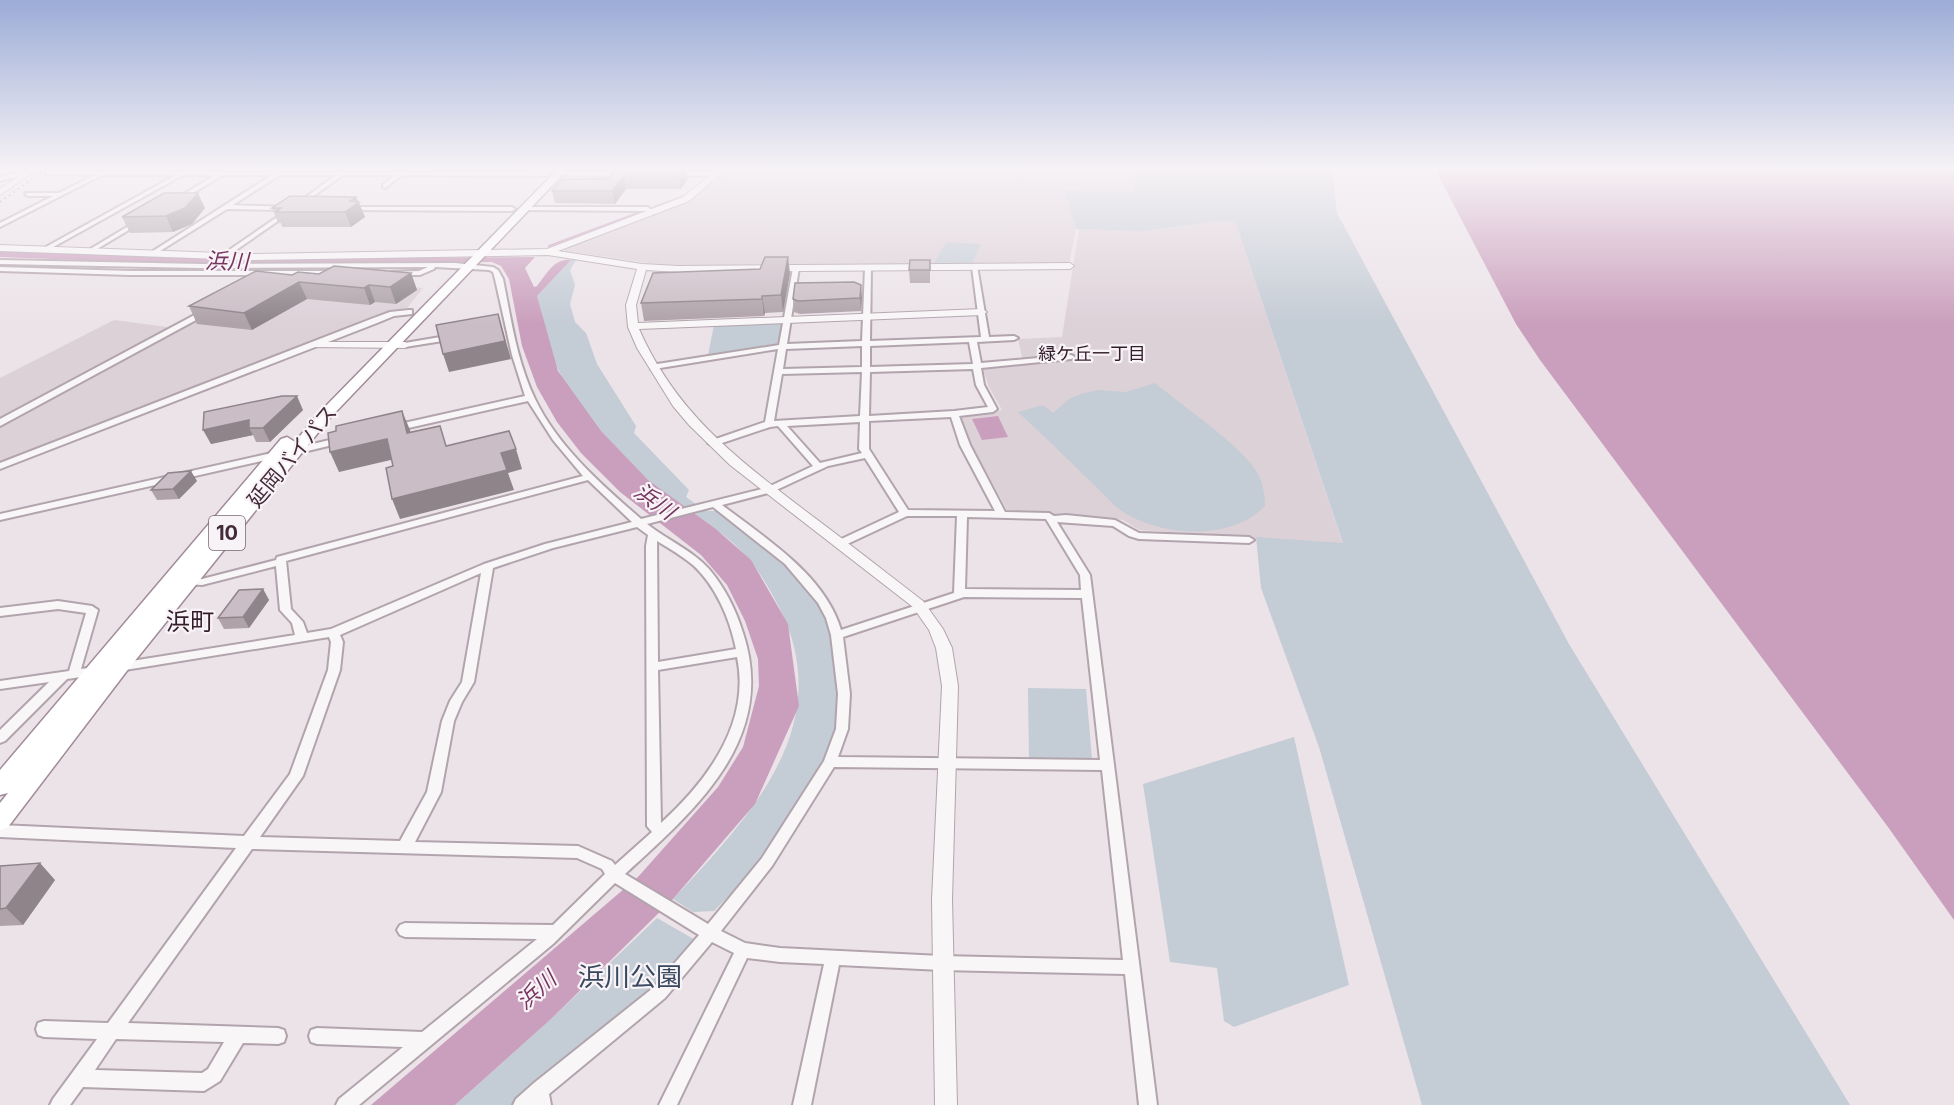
<svg xmlns="http://www.w3.org/2000/svg" width="1954" height="1105" viewBox="0 0 1954 1105" font-family="Inter,'Noto Sans JP',sans-serif">
<rect width="100%" height="100%" fill="#ebe3e8"/>
<!-- built -->
<g fill="#ddd1d8">
<path d="M 726,169 L 1139,169 L 1133,192 L 1066,190 L 1076,229 L 1069,264 L 669,266 L 565,251 L 564,247 L 689,200 Z"/>
<path d="M 1219,221 L 1235,221 L 1343,544 L 1139,530 L 1123,520 L 1007,510 L 971,444 L 961,417 L 1002,410 L 989,387 L 982,367 L 1023,362 L 1018,339 L 1062,337 L 1079,229 L 1143,231 Z"/>
<path d="M 341,281 L 423,288 L 407,308 L 0,464 L 0,425 L 263,285 Z"/>
<path d="M 114,320 L 175,328 L 0,421 L 0,378 Z"/>
</g>
<!-- green -->
<g fill="#c4ccd5">
<path d="M 1139,169 L 1332,169 L 1337,213 L 1569,644 L 1850,1105 L 1422,1105 L 1319,747 L 1261,588 L 1256,537 L 1343,543 L 1235,221 L 1219,221 L 1143,231 L 1076,229 L 1065,190 L 1133,192 Z"/>
<path d="M 946,242 L 981,244 L 972,264 L 934,264 Z"/>
<path d="M 571,260 L 576,260 L 570,270 L 575,285 L 570,304 L 575,322 L 586,333 L 597,364 L 636,426 L 634,433 L 689,490 L 686,497 L 696,504 L 686,507 C 634,477 570,407 550,350 C 545,333 542,314 537,296 Z"/>
<path d="M 783,323 L 780,343 L 708,355 L 714,325 Z"/>
<path d="M 1155,383 C 1180,404 1245,448 1258,474 C 1263,483 1265,496 1265,506 C 1232,540 1168,537 1128,515 C 1115,508 1105,495 1094,485 C 1069,460 1044,436 1018,412 L 1043,405 L 1053,413 L 1069,399 L 1081,394 L 1097,390 L 1126,392 Z"/>
<path d="M 704,511 L 717,511 L 767,551 L 784,565 L 814,598 L 823,615 L 831,636 L 838,693 L 835,728 L 823,761 L 768,846 L 744,880 L 714,911 L 693,912 L 673,899 C 749,818 839,725 779,607 C 755,560 737,543 695,514 Z"/>
<path d="M 1028,688 L 1086,689 L 1092,759 L 1029,758 Z"/>
<path d="M 1294,737 L 1349,985 L 1234,1027 L 1224,1021 L 1217,968 L 1170,962 L 1143,784 Z"/>
<path d="M 657,918 L 697,941 L 652,988 L 511,1105 L 455,1105 L 551,1019 Z"/>
</g>
<!-- water -->
<g fill="#ca9fbd">
<path d="M 1435,169 L 1954,169 L 1954,920 L 1888,827 L 1540,360 L 1516,324 Z"/>
<path d="M 0,251 L 246,259 L 535,257 L 525,268 L 534,287 L 537,286 C 547,274 554,258 571,260 L 537,296 L 558,371 L 601,431 L 648,480 L 716,529 L 751,560 L 788,624 L 799,706 L 755,804 L 673,899 L 551,1019 L 455,1105 L 371,1105 L 638,877 L 718,787 L 743,747 L 759,686 L 758,659 L 745,621 L 727,585 L 701,555 L 620,492 L 581,453 L 557,422 L 537,387 L 522,346 L 509,279 L 501,266 L 492,262 L 214,265 L 0,257 Z"/>
<path d="M 998,416 L 1008,437 L 982,440 L 972,419 Z"/>
</g>
<g fill="none" stroke-linecap="round" stroke-linejoin="round">
<!-- stream -->
<g stroke="#ca9fbd" stroke-width="2">
<path d="M 654,207 L 685,196"/>
<path d="M 549,246 L 643,211"/>
</g>
<!-- minor casing -->
<g stroke="#b2a4ac" stroke-width="4">
<g id="minor">
<path d="M 29,170 L 32,172 L 31,173 L 0,181 L 0,177 Z"/>
<path d="M 344,170 L 347,172 L 548,172 L 551,174 L 548,176 L 402,175 L 385,188 L 383,187 L 383,185 L 395,175 L 343,175 L 301,205 L 298,203 L 299,202 L 336,175 L 280,175 L 233,205 L 284,207 L 286,208 L 286,210 L 227,209 L 152,256 L 150,255 L 150,253 L 272,175 L 223,175 L 178,202 L 175,200 L 176,199 L 215,175 L 183,175 L 46,251 L 44,250 L 44,248 L 176,175 L 102,175 L 0,227 L 0,223 L 53,196 L 28,196 L 25,194 L 26,193 L 59,193 L 95,175 L 46,174 L 46,172 L 48,171 L 340,172 Z"/>
<path d="M 559,172 L 624,172 L 627,174 L 624,176 L 557,175 L 556,174 Z"/>
<path d="M 673,172 L 717,172 L 720,174 L 717,176 L 671,175 L 670,174 Z"/>
<path d="M 347,207 L 512,207 L 515,209 L 512,211 L 345,210 L 345,208 Z"/>
<path d="M 525,207 L 647,207 L 656,212 L 653,214 L 646,211 L 523,210 L 522,209 Z"/>
<path d="M 286,211 L 291,212 L 226,257 L 222,257 L 222,255 Z"/>
<path d="M 137,221 L 142,222 L 92,252 L 87,251 Z"/>
<path d="M 0,260 L 202,264 L 455,263 L 493,267 L 498,270 L 503,279 C 511,319 517,362 535,399 C 558,447 602,485 641,519 L 766,488 L 813,466 L 778,426 L 770,427 L 713,446 L 708,443 L 710,441 L 765,422 L 778,349 L 654,369 L 651,369 L 651,365 L 779,345 L 793,268 L 796,266 L 799,268 L 787,344 L 862,341 L 865,268 L 868,266 L 871,268 L 870,341 L 981,337 L 972,267 L 977,266 L 989,337 L 1014,336 L 1018,338 L 1014,340 L 977,342 L 981,363 L 1071,355 L 1075,357 L 1071,359 L 981,368 L 984,385 L 997,409 L 993,412 L 959,416 L 970,445 L 1005,512 L 1049,513 L 1054,516 L 1066,515 L 1115,520 L 1139,533 L 1249,537 L 1254,540 L 1249,543 L 1139,539 L 1129,536 L 1113,526 L 1057,522 L 1090,575 L 1157,1105 L 1139,1105 L 1125,974 L 941,970 L 839,965 L 811,1105 L 793,1105 L 824,964 L 780,962 L 747,958 L 677,1105 L 659,1105 L 734,953 L 712,942 L 665,998 L 549,1094 L 551,1105 L 513,1105 L 516,1099 L 534,1083 L 653,988 L 699,935 L 615,883 L 553,944 L 359,1105 L 336,1105 L 339,1099 L 403,1047 L 317,1044 L 311,1042 L 309,1036 L 311,1030 L 317,1028 L 422,1032 L 537,939 L 405,937 L 400,935 L 397,930 L 400,925 L 405,923 L 553,925 L 605,874 L 602,869 L 577,858 L 252,849 L 128,1023 L 278,1028 L 284,1030 L 286,1036 L 284,1042 L 278,1044 L 243,1043 L 220,1081 L 204,1091 L 83,1087 L 70,1105 L 50,1105 L 53,1099 L 97,1039 L 44,1037 L 38,1035 L 36,1029 L 38,1023 L 44,1021 L 108,1023 L 236,848 L 0,837 L 0,825 L 244,836 L 290,774 L 328,670 L 331,642 L 329,637 L 119,671 L 115,670 L 113,667 L 115,664 L 119,663 L 295,635 L 292,623 L 280,610 L 276,566 L 202,585 L 183,584 L 182,582 L 183,580 L 202,579 L 276,560 L 277,557 L 583,476 L 553,440 L 528,401 L 395,431 L 391,428 L 395,425 L 525,396 L 512,355 L 495,279 L 493,272 L 489,270 L 435,267 L 434,269 L 420,275 L 394,275 L 391,273 L 392,272 L 419,271 L 428,267 L 202,268 L 0,264 ZM 969,342 L 973,364 L 870,367 L 870,346 ZM 862,346 L 862,367 L 783,369 L 786,349 ZM 973,369 L 976,385 L 988,407 L 954,411 L 869,416 L 870,372 ZM 862,372 L 860,416 L 774,421 L 782,374 ZM 951,417 L 960,445 L 995,511 L 908,510 L 869,449 L 869,421 ZM 860,422 L 859,449 L 862,453 L 820,463 L 787,426 ZM 865,458 L 899,512 L 835,542 L 834,544 L 839,547 L 843,546 L 907,516 L 957,516 L 954,593 L 841,630 C 825,575 765,538 722,505 L 772,492 L 828,466 ZM 588,480 L 632,522 L 545,544 L 484,564 L 331,629 L 307,633 L 303,622 L 291,609 L 286,561 ZM 713,507 L 785,564 L 818,603 L 826,618 L 831,635 L 838,694 L 836,729 L 824,761 L 762,858 L 708,924 L 625,874 C 695,810 778,739 743,633 C 736,610 725,588 709,569 C 692,550 667,540 647,524 ZM 967,517 L 1046,519 L 1080,575 L 1081,590 L 965,589 ZM 637,527 L 648,535 L 646,546 L 647,826 L 652,832 L 615,865 L 612,861 L 578,846 L 415,842 L 441,792 L 454,721 L 462,702 L 474,682 L 493,568 L 553,548 ZM 657,541 C 669,548 682,556 693,565 C 716,586 730,619 736,649 L 658,662 ZM 481,573 L 462,682 L 450,701 L 442,721 L 427,792 L 400,841 L 260,837 L 303,776 L 340,670 L 343,642 L 340,635 ZM 964,597 L 1082,598 L 1100,760 L 838,757 L 848,729 L 850,694 L 843,637 ZM 737,657 C 751,723 707,781 661,823 L 658,670 ZM 834,767 L 1102,770 L 1123,960 L 941,956 L 780,948 L 745,943 L 721,931 L 772,866 ZM 116,1039 L 224,1042 L 208,1069 L 202,1073 L 95,1070 Z"/>
<path d="M 0,267 L 130,271 L 334,271 L 337,273 L 334,275 L 130,275 L 0,271 Z"/>
<path d="M 409,310 L 412,310 L 412,314 L 394,316 L 377,323 L 0,469 L 0,463 L 371,319 L 390,312 Z"/>
<path d="M 202,311 L 209,313 L 0,426 L 0,419 Z"/>
<path d="M 452,335 L 456,337 L 455,339 L 405,347 L 401,345 L 405,343 Z"/>
<path d="M 342,437 L 347,440 L 345,442 L 295,454 L 290,451 L 292,449 Z"/>
<path d="M 276,452 L 279,453 L 281,455 L 279,457 L 0,520 L 0,514 Z"/>
<path d="M 58,601 L 92,606 L 98,610 L 81,669 L 95,667 L 99,668 L 101,671 L 99,674 L 95,675 L 67,679 L 5,741 L 0,743 L 0,730 L 49,682 L 0,689 L 0,681 L 69,671 L 86,613 L 58,609 L 0,616 L 0,608 Z"/>
</g>
</g>
<!-- tertiary casing -->
<g stroke="#b2a4ac" stroke-width="2">
<g id="tertiary">
<path d="M 29,169 L 38,169 L 0,195 L 0,189 Z"/>
<path d="M 718,169 L 726,169 L 689,201 L 558,251 L 642,264 L 678,266 L 1070,263 L 1074,266 L 1070,269 L 678,272 L 646,270 L 636,305 L 638,323 L 982,309 L 987,312 L 982,315 L 639,329 C 676,413 736,458 807,512 C 846,541 884,571 923,601 L 943,629 L 952,648 L 958,686 L 952,900 L 957,1105 L 935,1105 L 932,900 L 942,686 L 936,648 L 929,630 L 913,607 L 730,465 L 689,425 L 673,406 L 637,348 L 628,327 L 626,305 L 637,269 L 548,255 L 249,260 L 0,251 L 0,245 L 249,254 L 547,249 L 683,197 Z"/>
<path d="M 314,342 L 405,342 L 410,345 L 405,348 L 310,347 L 309,345 Z"/>
</g>
</g>
<!-- trunk casing -->
<g stroke="#a28b99" stroke-width="3">
<path id="trunk" d="M 558,169 L 568,169 L 329,419 L 126,672 L 8,827 L 0,830 L 0,803 L 8,793 L 0,795 L 0,770 L 281,439 L 287,437 L 295,442 L 319,413 Z"/>
</g>
<!-- minor -->
<use href="#minor" fill="#f9f6f8" fill-rule="evenodd"/>
<!-- tertiary -->
<use href="#tertiary" fill="#f9f6f8" fill-rule="evenodd"/>
<!-- trunk -->
<use href="#trunk" fill="#fff" fill-rule="evenodd"/>
<!-- rail -->
<path stroke="#957d8b" stroke-width="2" stroke-dasharray="1.5 4" stroke-linecap="butt" d="M 0,202 L 46,169"/>
</g>
<!-- wall -->
<g fill="#afa3a9">
<path d="M 616,169 L 686,169 L 688,178 L 681,189 L 626,189 L 615,204 L 555,203 L 552,191 L 608,179 Z"/>
<path d="M 359,202 L 365,217 L 351,227 L 282,227 L 281,223 L 278,223 L 272,208 Z"/>
<path d="M 205,208 L 192,224 L 173,232 L 130,233 L 122,217 Z"/>
<path d="M 930,260 L 930,283 L 910,283 L 909,270 Z"/>
<path d="M 760,269 L 790,273 L 783,312 L 765,313 L 764,316 L 644,321 L 641,303 Z"/>
<path d="M 411,273 L 417,290 L 396,304 L 375,302 L 370,305 L 307,299 L 252,330 L 197,324 L 189,306 L 292,275 Z"/>
<path d="M 861,285 L 861,311 L 800,314 L 794,312 L 793,299 Z"/>
<path d="M 303,410 L 270,442 L 256,442 L 253,435 L 211,444 L 204,412 Z"/>
<path d="M 197,481 L 179,499 L 157,500 L 151,490 Z"/>
<path d="M 263,589 L 269,600 L 249,628 L 224,629 L 218,618 Z"/>
<path d="M 0,866 L 55,880 L 23,925 L 0,926 Z"/>
</g>
<!-- shaded-wall -->
<g fill="#8e848a">
<path d="M 684,169 L 686,169 L 688,178 L 681,189 L 679,176 Z"/>
<path d="M 624,176 L 626,189 L 615,204 L 612,191 Z"/>
<path d="M 198,193 L 205,208 L 192,224 L 173,232 L 166,216 Z"/>
<path d="M 356,197 L 365,217 L 351,227 L 345,212 L 350,201 Z"/>
<path d="M 788,257 L 790,273 L 783,312 L 781,295 Z"/>
<path d="M 411,273 L 417,290 L 396,304 L 390,287 Z"/>
<path d="M 299,282 L 307,299 L 252,330 L 244,313 Z"/>
<path d="M 369,285 L 375,302 L 370,305 L 364,288 Z"/>
<path d="M 861,285 L 862,298 L 861,311 L 860,298 Z"/>
<path d="M 762,296 L 765,313 L 764,316 L 762,299 Z"/>
<path d="M 498,314 L 511,359 L 449,372 L 443,354 Z"/>
<path d="M 297,396 L 303,410 L 270,442 L 263,428 Z"/>
<path d="M 402,411 L 410,430 L 414,453 L 407,433 Z"/>
<path d="M 249,420 L 249,428 L 253,435 L 211,444 L 203,430 Z"/>
<path d="M 387,439 L 395,459 L 339,472 L 330,452 Z"/>
<path d="M 516,449 L 522,469 L 508,473 L 514,490 L 400,519 L 392,499 L 501,453 Z"/>
<path d="M 191,471 L 197,481 L 179,499 L 173,489 Z"/>
<path d="M 263,589 L 269,600 L 249,628 L 243,617 Z"/>
<path d="M 40,863 L 55,880 L 23,925 L 6,908 Z"/>
</g>
<!-- building -->
<g fill="#cbbdc5" stroke="#8e848a" stroke-width="1.5">
<path d="M 616,169 L 684,169 L 679,176 L 624,176 L 612,191 L 552,191 L 562,179 L 608,179 Z"/>
<path d="M 164,193 L 198,193 L 185,208 L 166,216 L 122,217 Z"/>
<path d="M 290,196 L 356,197 L 350,201 L 359,202 L 345,212 L 276,212 L 281,208 L 272,208 Z"/>
<path d="M 765,257 L 788,257 L 781,295 L 762,296 L 762,299 L 641,303 L 653,273 L 760,269 Z"/>
<path d="M 910,260 L 930,260 L 930,270 L 909,270 Z"/>
<path d="M 334,266 L 411,273 L 390,287 L 369,285 L 364,288 L 299,282 L 244,313 L 189,306 L 256,271 L 292,275 L 298,272 L 319,274 Z"/>
<path d="M 854,282 L 861,285 L 860,298 L 798,301 L 793,299 L 795,283 Z"/>
<path d="M 498,314 L 505,341 L 443,354 L 436,325 Z"/>
<path d="M 282,396 L 297,396 L 263,428 L 249,428 L 249,420 L 203,430 L 204,412 Z"/>
<path d="M 402,411 L 407,433 L 440,426 L 446,446 L 509,431 L 516,449 L 501,453 L 507,470 L 392,499 L 386,468 L 393,466 L 387,439 L 330,452 L 328,433 L 336,431 L 336,426 Z"/>
<path d="M 191,471 L 173,489 L 151,490 L 168,473 Z"/>
<path d="M 263,589 L 243,617 L 218,618 L 239,590 Z"/>
<path d="M 40,863 L 6,908 L 0,909 L 0,866 Z"/>
</g>
<!-- sky -->
<linearGradient id="sky" x2="0" y2="1"><stop stop-color="#9cacd7"/><stop offset="0.52" stop-color="#f6f2f5"/><stop offset="1" stop-color="#f6f2f5" stop-opacity="0"/></linearGradient>
<rect width="1954" height="324" fill="url(#sky)"/>
<g text-anchor="middle" dominant-baseline="central" stroke-width="4.5" stroke-linejoin="round" paint-order="stroke">
<!-- far-neighbourhood labels -->
<g font-size="18" fill="#341d2a" stroke="#f8f3f6">
<text x="1092" y="353">緑ケ丘一丁目</text>
</g>
<!-- shield labels -->
<rect fill="#f8f3f6" stroke="#796772" stroke-width="1.5" x="209" y="516" width="36" height="34" rx="4.5"/>
<g font-size="20" font-weight="bold" fill="#432b39">
<text x="227" y="533">10</text>
</g>
<!-- street labels -->
<g font-size="21" fill="#432b39" stroke="#f8f3f6">
<text transform="translate(292 456) rotate(-50)">延岡バイパス</text>
</g>
<!-- water labels -->
<g font-size="22" font-style="italic" fill="#773561" stroke="#f8f3f6">
<text transform="translate(227 261) rotate(1)">浜川</text>
<text transform="translate(655 501) rotate(36)">浜川</text>
<text transform="translate(536 990) rotate(-41)">浜川</text>
</g>
<!-- quarter labels -->
<g font-size="24" fill="#341d2a" stroke="#f8f3f6">
<text x="190" y="621">浜町</text>
</g>
<!-- near-park labels -->
<g font-size="26" fill="#38485f" stroke="#f8f3f6">
<text x="630" y="976">浜川公園</text>
</g>
</g>
</svg>
